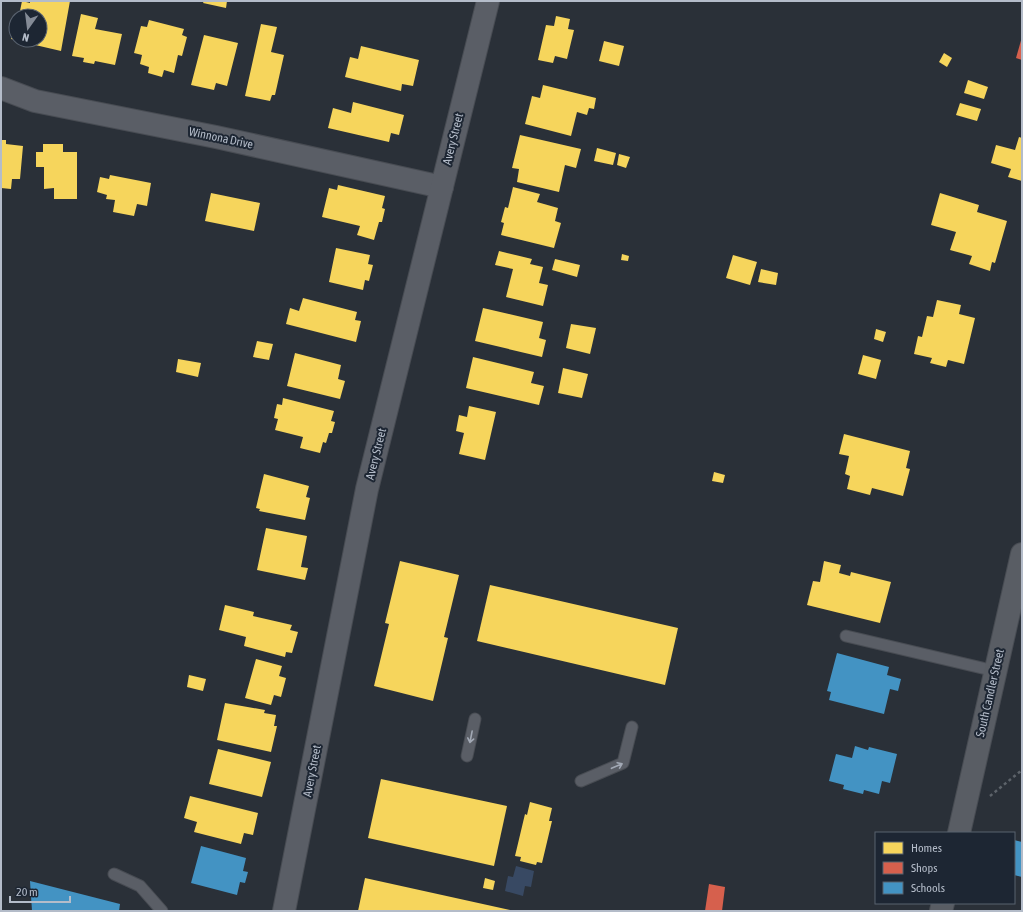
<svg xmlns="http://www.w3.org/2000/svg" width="1023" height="912" viewBox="0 0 1023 912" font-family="'Asap Condensed',sans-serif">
<rect width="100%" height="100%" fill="#2a3038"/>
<!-- water -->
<path fill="#384963" d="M 516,866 L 534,871 L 531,887 L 525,886 L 523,896 L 505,891 L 508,876 L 513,877 Z"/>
<!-- homes -->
<g fill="#f6d55c">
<path d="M 22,1 L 30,3 L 30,1 L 70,1 L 61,51 L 18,41 L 40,40 L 40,16 L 19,16 Z"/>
<path d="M 204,1 L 227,1 L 226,8 L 203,3 Z"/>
<path d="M 15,14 L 16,14 L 16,40 L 11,39 Z"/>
<path d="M 81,14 L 98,18 L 95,29 L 122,34 L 115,65 L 95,61 L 94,64 L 83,62 L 84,58 L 72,56 Z"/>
<path d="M 556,16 L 570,19 L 568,29 L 574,30 L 567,59 L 555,56 L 553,63 L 538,60 L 546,25 L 554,26 Z"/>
<path d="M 149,20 L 184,29 L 182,35 L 187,37 L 182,56 L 178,55 L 174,73 L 164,70 L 162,77 L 148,73 L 149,67 L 140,64 L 142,55 L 134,53 L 141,26 L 147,27 Z"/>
<path d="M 261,24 L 277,27 L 271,52 L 284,55 L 275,95 L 272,95 L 270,101 L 245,96 Z"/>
<path d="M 204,35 L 238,43 L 227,86 L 216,83 L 214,90 L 191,85 Z"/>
<path d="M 604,41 L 624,46 L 619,66 L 599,61 Z"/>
<path d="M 361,46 L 419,60 L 413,86 L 402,84 L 401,91 L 345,77 L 350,57 L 358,59 Z"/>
<path d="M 944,53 L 952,58 L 947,67 L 939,62 Z"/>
<path d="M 968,80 L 988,87 L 984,99 L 964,93 Z"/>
<path d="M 543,85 L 596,98 L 594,109 L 589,108 L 587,115 L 577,112 L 571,136 L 525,124 L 532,96 L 540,98 Z"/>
<path d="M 353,102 L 404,115 L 399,135 L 391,133 L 389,142 L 328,128 L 333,108 L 351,113 Z"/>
<path d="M 960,103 L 981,109 L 977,121 L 956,115 Z"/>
<path d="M 520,135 L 581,149 L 576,168 L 565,165 L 559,192 L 517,182 L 519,169 L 512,168 Z"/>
<path d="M 1019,137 L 1022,138 L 1022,181 L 1008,177 L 1011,169 L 991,163 L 996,145 L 1015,150 Z"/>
<path d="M 1,140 L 6,140 L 6,144 L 23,146 L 20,179 L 12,179 L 11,189 L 1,188 Z"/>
<path d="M 43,144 L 63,144 L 63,152 L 77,152 L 77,199 L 54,199 L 54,188 L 44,189 L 44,167 L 36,167 L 36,152 L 43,152 Z"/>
<path d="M 597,148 L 616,153 L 613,165 L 594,161 Z"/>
<path d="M 619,154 L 630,157 L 626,168 L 617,165 Z"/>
<path d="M 110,175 L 151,183 L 147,206 L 137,204 L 134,216 L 113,212 L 115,200 L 106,199 L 107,195 L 97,192 L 100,177 L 109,179 Z"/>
<path d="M 338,185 L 385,196 L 382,208 L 385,209 L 382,222 L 379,222 L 374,240 L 357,235 L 360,226 L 322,217 L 329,188 L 337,190 Z"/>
<path d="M 513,187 L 540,194 L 537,202 L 558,208 L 555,221 L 561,223 L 554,248 L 501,235 L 504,223 L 501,222 L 505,207 L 508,208 Z"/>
<path d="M 211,193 L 260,203 L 254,231 L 205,221 Z"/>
<path d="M 940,193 L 979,205 L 977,212 L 1007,221 L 995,263 L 992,262 L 990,271 L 969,264 L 972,256 L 950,250 L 956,232 L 931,225 Z"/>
<path d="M 336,248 L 370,255 L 368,264 L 373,265 L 369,281 L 365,280 L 363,290 L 329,282 Z"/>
<path d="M 499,251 L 532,259 L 530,264 L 543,267 L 539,283 L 548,285 L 543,306 L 506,297 L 513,269 L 495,265 Z"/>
<path d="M 622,254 L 629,256 L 628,261 L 621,260 Z"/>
<path d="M 733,255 L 757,262 L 750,285 L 726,278 Z"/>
<path d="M 555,259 L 580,265 L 577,277 L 552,270 Z"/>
<path d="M 761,269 L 778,273 L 776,285 L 758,282 Z"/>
<path d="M 303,298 L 357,312 L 355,320 L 361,321 L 356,342 L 286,324 L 290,308 L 299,311 Z"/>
<path d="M 937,300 L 961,305 L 959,314 L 975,318 L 964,364 L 948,360 L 946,367 L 930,363 L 932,358 L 914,354 L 918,336 L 922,337 L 927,316 L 933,317 Z"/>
<path d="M 483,308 L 543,322 L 539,338 L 546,340 L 542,357 L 475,341 Z"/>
<path d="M 571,324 L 596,328 L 590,354 L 566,348 Z"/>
<path d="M 876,329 L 886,332 L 883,342 L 874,339 Z"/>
<path d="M 257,341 L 273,344 L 269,360 L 253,357 Z"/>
<path d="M 295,353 L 341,365 L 338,379 L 345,381 L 340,399 L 287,386 Z"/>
<path d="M 863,355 L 881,360 L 876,379 L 858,374 Z"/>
<path d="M 473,357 L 534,372 L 531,383 L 544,386 L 539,405 L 466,388 Z"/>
<path d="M 178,359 L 201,363 L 198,377 L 176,372 Z"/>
<path d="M 563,368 L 588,374 L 582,398 L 558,393 Z"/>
<path d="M 283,398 L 334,411 L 331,421 L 335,422 L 332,433 L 329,433 L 326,443 L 323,442 L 320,453 L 300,448 L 303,437 L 275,430 L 278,419 L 274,418 L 277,404 L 282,405 Z"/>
<path d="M 469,406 L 496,412 L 485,460 L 459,454 L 464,433 L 456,431 L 459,415 L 467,417 Z"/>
<path d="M 844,434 L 910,451 L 906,468 L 910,469 L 903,496 L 872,488 L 870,495 L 847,489 L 850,476 L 845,474 L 849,456 L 839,454 Z"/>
<path d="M 714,472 L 725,475 L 723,483 L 712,481 Z"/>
<path d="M 264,474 L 309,486 L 306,497 L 310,498 L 305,520 L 259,511 L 260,509 L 256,508 Z"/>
<path d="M 266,528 L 307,536 L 301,567 L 308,568 L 305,580 L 257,570 Z"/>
<path d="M 400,561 L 459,575 L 444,637 L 448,638 L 433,701 L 374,686 L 389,624 L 385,623 Z"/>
<path d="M 824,561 L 841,565 L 839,573 L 850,576 L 851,572 L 891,582 L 880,623 L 807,605 L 813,581 L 820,582 Z"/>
<path d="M 490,585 L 678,628 L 665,685 L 477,641 Z"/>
<path d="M 225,605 L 254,612 L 253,616 L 292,625 L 290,630 L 298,632 L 292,653 L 286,652 L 285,657 L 244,646 L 246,637 L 219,630 Z"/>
<path d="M 256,659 L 282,666 L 279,676 L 286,678 L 281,697 L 274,695 L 271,705 L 245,698 Z"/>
<path d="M 189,675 L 206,679 L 203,691 L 187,687 Z"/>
<path d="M 225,703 L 265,710 L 264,713 L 276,715 L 274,726 L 277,726 L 271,752 L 217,740 Z"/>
<path d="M 218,749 L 271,762 L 262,797 L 209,784 Z"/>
<path d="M 381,779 L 507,806 L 494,866 L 368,838 Z"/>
<path d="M 190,796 L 258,813 L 253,835 L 244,833 L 241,844 L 194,832 L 197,822 L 184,818 Z"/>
<path d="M 530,802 L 552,808 L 549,821 L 552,821 L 542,863 L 537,862 L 536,865 L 520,861 L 521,857 L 515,856 L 525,814 L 527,815 Z"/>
<path d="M 365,878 L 510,910 L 510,911 L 358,911 Z"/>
<path d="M 485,878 L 495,881 L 493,890 L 483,888 Z"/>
</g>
<!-- shops -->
<g fill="#d6604d">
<path d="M 1022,37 L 1022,60 L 1016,58 Z"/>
<path d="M 709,884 L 725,887 L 722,911 L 705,911 Z"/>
</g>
<!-- schools -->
<g fill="#4393c3">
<path d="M 837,653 L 889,667 L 887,675 L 901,679 L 898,691 L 890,689 L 884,714 L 829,700 L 831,692 L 827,691 Z"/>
<path d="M 855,746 L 868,750 L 869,747 L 897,754 L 890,783 L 882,781 L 879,794 L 864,790 L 863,794 L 843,789 L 844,785 L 829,781 L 836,754 L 852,758 Z"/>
<path d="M 1014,840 L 1022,842 L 1022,877 L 1014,875 Z"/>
<path d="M 201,846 L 246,858 L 243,871 L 248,872 L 245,883 L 240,882 L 237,895 L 191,883 Z"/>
<path d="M 30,881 L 120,904 L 119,911 L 32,911 Z"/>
</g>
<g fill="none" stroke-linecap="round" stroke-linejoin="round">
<!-- service casing -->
<g stroke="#484c53" stroke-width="13">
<g id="service">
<path d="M 846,636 L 995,671"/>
<path d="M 467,756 L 475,719"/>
<path d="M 581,781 L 623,763 L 632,727"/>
<path d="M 114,874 L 140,886 L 162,911"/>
</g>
</g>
<!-- minor casing -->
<g stroke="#484c53" stroke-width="24">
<g id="minor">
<path d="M 1,88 L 35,101 L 216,137 L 442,187"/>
<path d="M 284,911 L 367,489 L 488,1"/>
</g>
</g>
<!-- secondary casing -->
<g stroke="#484c53" stroke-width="24">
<g id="secondary">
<path d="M 959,833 L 1022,554"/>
<path d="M 941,911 L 943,903"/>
</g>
</g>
<!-- path -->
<path stroke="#5d636a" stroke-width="2.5" stroke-dasharray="3 3" stroke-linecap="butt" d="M 990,796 L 1022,770"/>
<!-- service -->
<use href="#service" stroke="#5a5e66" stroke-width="11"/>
<!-- minor -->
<use href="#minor" stroke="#5a5e66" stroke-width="22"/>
<!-- secondary -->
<use href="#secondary" stroke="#595d64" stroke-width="22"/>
</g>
<!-- one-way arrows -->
<defs><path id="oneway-shaft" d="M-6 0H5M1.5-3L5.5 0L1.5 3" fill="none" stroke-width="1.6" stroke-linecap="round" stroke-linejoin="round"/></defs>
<g stroke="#a2a9b5">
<use href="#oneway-shaft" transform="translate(471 737) rotate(101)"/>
<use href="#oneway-shaft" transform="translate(617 766) rotate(-23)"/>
</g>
<g text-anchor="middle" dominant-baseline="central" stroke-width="4" stroke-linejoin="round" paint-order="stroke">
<!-- street labels -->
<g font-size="12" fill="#b4bcc9" stroke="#1d2633">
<text transform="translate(221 138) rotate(12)">Winnona Drive</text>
<text transform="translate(453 139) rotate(-76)">Avery Street</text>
<text transform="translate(376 454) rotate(-76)">Avery Street</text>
<text transform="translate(990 693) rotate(-77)">South Candler Street</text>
<text transform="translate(312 771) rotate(-79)">Avery Street</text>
</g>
</g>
<!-- border -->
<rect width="1023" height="912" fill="none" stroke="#b4bcc9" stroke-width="4"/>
<!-- legend -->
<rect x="875" y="832" width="140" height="72" fill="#1d2633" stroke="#59626f"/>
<rect x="883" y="842" width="20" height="12" fill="#f6d55c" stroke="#59626f"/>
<text x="911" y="852" font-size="12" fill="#b4bcc9">Homes</text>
<rect x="883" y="862" width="20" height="12" fill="#d6604d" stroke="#59626f"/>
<text x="911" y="872" font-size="12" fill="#b4bcc9">Shops</text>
<rect x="883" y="882" width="20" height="12" fill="#4393c3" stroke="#59626f"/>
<text x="911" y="892" font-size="12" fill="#b4bcc9">Schools</text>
<!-- north arrow -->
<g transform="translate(28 28) rotate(194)"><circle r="19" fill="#1d2633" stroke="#59626f"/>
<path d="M0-3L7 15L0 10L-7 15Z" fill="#848b96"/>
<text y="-6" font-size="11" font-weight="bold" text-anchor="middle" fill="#b4bcc9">N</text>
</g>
<!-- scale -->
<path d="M10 896v6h60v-6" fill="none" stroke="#b4bcc9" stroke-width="2"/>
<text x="16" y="896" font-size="12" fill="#b4bcc9" stroke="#1d2633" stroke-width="3" paint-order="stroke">20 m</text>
</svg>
